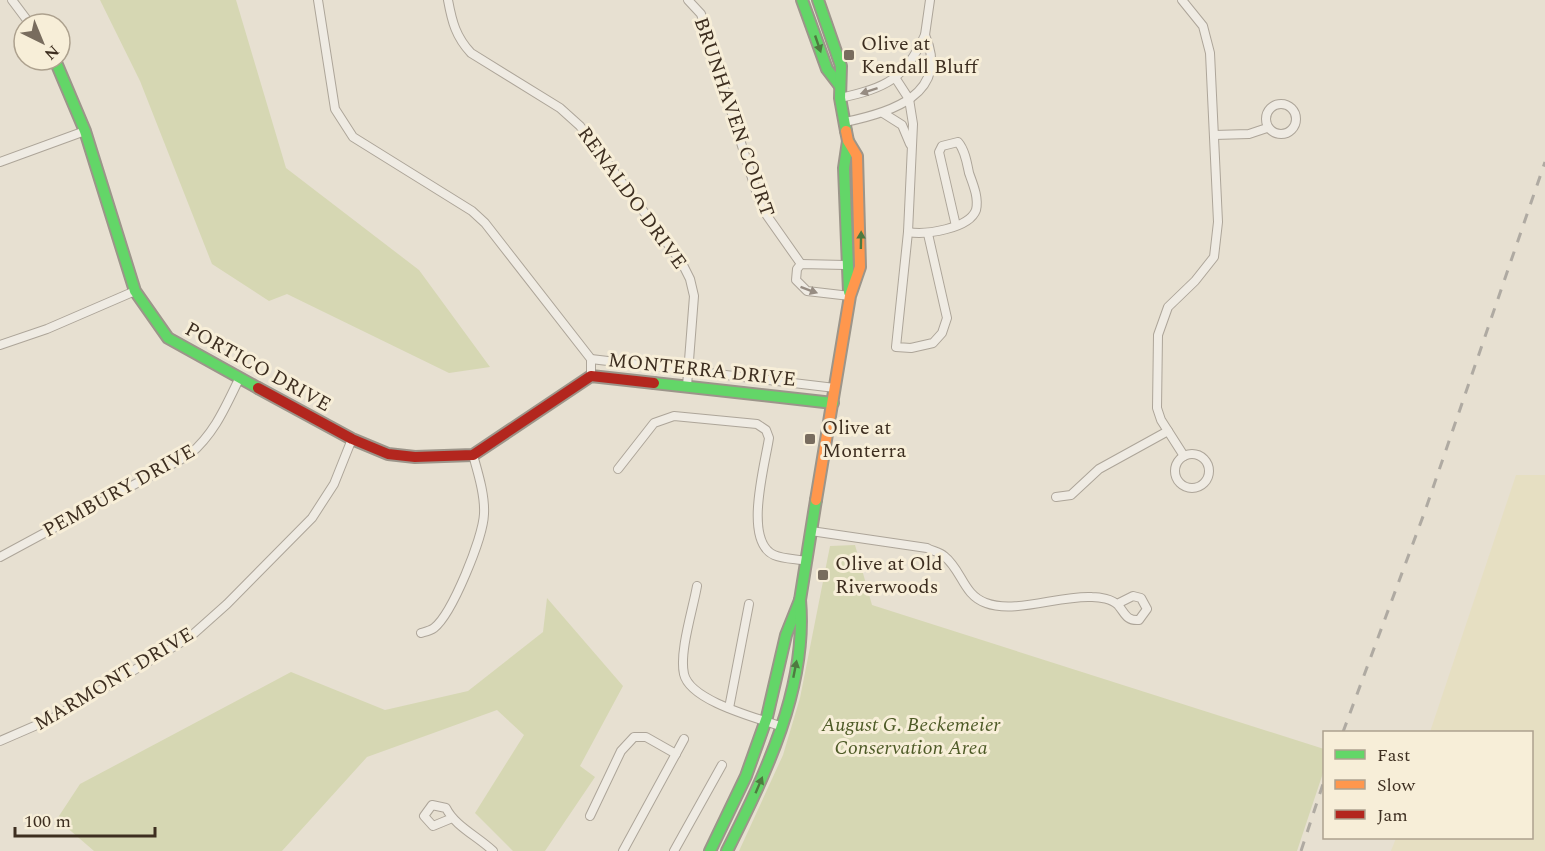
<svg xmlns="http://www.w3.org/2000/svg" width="1545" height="851" viewBox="0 0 1545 851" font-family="Spectral,serif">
<rect width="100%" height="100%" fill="#e7e0d1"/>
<!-- farmland -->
<path fill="#e6dfc2" d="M 1516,475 L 1545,475 L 1545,851 L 1391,851 L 1396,838 L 1532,838 L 1532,732 L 1430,732 Z"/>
<!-- green -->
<g fill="#d6d7b3">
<path d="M 100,0 L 236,0 L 286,168 L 419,270 L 490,367 L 449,373 L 287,294 L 269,301 L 212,264 L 140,81 Z"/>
<path d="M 855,545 L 872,605 L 1324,749 L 1324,770 L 1297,851 L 739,851 L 783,755 L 800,698 L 830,546 Z"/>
<path d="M 547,598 L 623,686 L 580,766 L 595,777 L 545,851 L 513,851 L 475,813 L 524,735 L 497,710 L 367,757 L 282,851 L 94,851 L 57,819 L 80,784 L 291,672 L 385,710 L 468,691 L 543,632 Z"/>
</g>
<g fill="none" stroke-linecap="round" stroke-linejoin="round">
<!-- street casing -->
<g stroke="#ada599" stroke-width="10">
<g id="street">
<path d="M 12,0 L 30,24"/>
<path d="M 318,0 L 335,109 L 353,137 L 472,211 L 485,223 L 591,359 L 591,376"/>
<path d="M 448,0 C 452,22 456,37 471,53 L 560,108 L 580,126 L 682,263 L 690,279 L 694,296 L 687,386"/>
<path d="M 688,0 L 701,14 L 761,207 L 801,264"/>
<path d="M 1182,0 L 1203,26 L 1210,53 L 1218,222 L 1214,257 L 1195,281 L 1168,307 L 1158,335 L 1157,408 L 1161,420 L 1184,456"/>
<path d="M 925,35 L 930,0"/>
<path d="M 896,79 L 909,99 L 913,124 L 908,232 L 896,347 L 911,348 L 933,343 L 942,333 L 947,318 L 928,234"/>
<path d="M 840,98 C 886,88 905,79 925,35 C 951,95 889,113 845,122"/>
<circle cx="1281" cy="119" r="15"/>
<path d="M 883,113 L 902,125 L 910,144"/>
<path d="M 1214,135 L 1249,134 L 1267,128"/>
<path d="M 0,162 L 85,131"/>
<path d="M 908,232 C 925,235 969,229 976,210 C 979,198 973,184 969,173 C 967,163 965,150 958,142 L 942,146 L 939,152 L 956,226"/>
<path d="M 845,265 L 801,264 L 797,269 L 796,280 L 807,291 L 850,296"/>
<path d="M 0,345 L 47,329 L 135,291"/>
<path d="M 591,359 L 835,388"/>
<circle cx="1192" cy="471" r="17"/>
<path d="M 618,469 L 654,423 L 674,416 L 757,424 L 766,430 L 769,438 C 765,465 743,541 774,555 C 783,559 797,559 807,561"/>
<path d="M 1056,497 L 1071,495 L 1099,469 L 1168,431"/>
<path d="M 811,531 L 927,548 C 932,551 940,552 944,556 C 962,570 963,595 986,603 C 1015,614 1060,595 1092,597 C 1100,597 1112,599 1118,605 C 1125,613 1126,621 1139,620 L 1147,609 L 1141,598 L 1133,596 L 1117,604"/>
<path d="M 0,557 L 189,455 C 214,434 225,408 239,379"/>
<path d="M 697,586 C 693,609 679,652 684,674 C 690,701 757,718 780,726"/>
<path d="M 421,633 C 424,632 430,631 434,628 C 452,614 483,538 484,514 C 485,495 478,473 473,455"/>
<path d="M 729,708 L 749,604"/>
<path d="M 0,741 L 53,718 L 190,637 L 227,604 L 312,518 L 334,484 L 352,439"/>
<path d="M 590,816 L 621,751 L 634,737 L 646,737 L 676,754"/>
<path d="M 450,819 L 433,826 L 424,816 L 432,805 L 446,808 C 455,826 477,836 493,851"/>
<path d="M 623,851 L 684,739"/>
<path d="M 674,851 L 722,765"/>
</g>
</g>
<!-- fast casing -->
<g stroke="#9c958a" stroke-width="14">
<g id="fast">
<path d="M 802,0 L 827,69 L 840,86"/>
<path d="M 818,0 L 841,66 L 840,98 L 846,131"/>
<path d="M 55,60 L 85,131 L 135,291 L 168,338 L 258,388"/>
<path d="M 848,141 L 844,168 L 849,292"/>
<path d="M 654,383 L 833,403"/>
<path d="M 710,851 L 746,776 L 767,717 L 786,635 L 800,600 L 816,500"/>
<path d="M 727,851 C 765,775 808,687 800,600"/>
</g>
</g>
<!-- slow casing -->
<g stroke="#9c958a" stroke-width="14">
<path id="slow" d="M 816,500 L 850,296 L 860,267 L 857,156 L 848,141 L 846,131"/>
</g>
<!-- jam casing -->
<g stroke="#9c958a" stroke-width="14">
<path id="jam" d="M 258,388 L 352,439 L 388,454 L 415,457 L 473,455 L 591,376 L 654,383"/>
</g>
<!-- street -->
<use href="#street" stroke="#efebe3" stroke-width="8"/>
<!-- fast -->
<use href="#fast" stroke="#63d668" stroke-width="10"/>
<!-- slow -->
<use href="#slow" stroke="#ff974d" stroke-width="10"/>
<!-- jam -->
<use href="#jam" stroke="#b3261e" stroke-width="10"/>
<!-- rail -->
<g stroke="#afaaa2" stroke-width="3" stroke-dasharray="10 10" stroke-linecap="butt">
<path d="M 1343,732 L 1425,511 L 1545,162"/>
<path d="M 1301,851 L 1324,781"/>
</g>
</g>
<!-- one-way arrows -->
<defs><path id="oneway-solid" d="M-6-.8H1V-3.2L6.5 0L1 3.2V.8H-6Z" transform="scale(1.5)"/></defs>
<g fill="#4e7a40">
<use href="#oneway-solid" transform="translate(818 44) rotate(71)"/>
<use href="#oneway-solid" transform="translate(861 240) rotate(-89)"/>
<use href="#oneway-solid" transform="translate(795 669) rotate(-79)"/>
<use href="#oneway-solid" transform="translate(759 785) rotate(-67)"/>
</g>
<g fill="#968c82">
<use href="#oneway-solid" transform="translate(869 91) rotate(162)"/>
<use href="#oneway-solid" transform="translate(809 290) rotate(20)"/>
</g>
<!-- markers -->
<g fill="#786c5e" stroke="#f7eed8" stroke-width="2">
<rect x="843" y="49" width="12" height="12" rx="3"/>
<rect x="804" y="433" width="12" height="12" rx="3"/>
<rect x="817" y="569" width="12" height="12" rx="3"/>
</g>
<g text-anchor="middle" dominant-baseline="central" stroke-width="6" stroke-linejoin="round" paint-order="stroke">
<!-- poi labels -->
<g font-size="20" fill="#3d2e20" stroke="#f7eed8" text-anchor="start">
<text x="861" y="44">Olive at<tspan x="861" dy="23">Kendall Bluff</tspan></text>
<text x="822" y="428">Olive at<tspan x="822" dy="23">Monterra</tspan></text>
<text x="835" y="564">Olive at Old<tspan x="835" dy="23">Riverwoods</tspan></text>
</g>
<!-- street labels -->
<g font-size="20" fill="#3d2e20" stroke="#f7eed8">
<text transform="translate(734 117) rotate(71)">BRUNHAVEN COURT</text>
<text transform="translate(632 198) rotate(54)">RENALDO DRIVE</text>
<text transform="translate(258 367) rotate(29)">PORTICO DRIVE</text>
<text transform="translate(702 370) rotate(6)">MONTERRA DRIVE</text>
<text transform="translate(119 491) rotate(-29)">PEMBURY DRIVE</text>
<text transform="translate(114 679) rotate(-31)">MARMONT DRIVE</text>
</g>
<!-- park labels -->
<g font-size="20" font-style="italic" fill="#4d5a26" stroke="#f7eed8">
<text x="911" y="725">August G. Beckemeier<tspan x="911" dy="23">Conservation Area</tspan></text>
</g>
</g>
<!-- legend -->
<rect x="1323" y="731" width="210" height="108" fill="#f7eed8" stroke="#ada18e" stroke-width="1.5"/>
<rect x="1335" y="750" width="30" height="9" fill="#63d668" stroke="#ada18e" stroke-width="1.5"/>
<text x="1377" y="761" font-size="18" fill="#3d2e20">Fast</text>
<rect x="1335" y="780" width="30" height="9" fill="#ff974d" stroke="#ada18e" stroke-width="1.5"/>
<text x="1377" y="791" font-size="18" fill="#3d2e20">Slow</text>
<rect x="1335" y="810" width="30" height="9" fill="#b3261e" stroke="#ada18e" stroke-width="1.5"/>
<text x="1377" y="821" font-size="18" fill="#3d2e20">Jam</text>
<!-- north arrow -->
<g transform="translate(42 42) rotate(137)"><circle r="28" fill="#f7eed8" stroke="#ada18e" stroke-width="1.5"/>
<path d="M0-4.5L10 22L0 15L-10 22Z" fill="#786c5e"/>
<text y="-9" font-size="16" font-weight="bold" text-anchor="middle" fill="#3d2e20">N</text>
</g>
<!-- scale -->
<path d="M15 827v9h140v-9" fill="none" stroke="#3d2e20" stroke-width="3"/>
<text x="24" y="827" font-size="18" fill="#3d2e20" stroke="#f7eed8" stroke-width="4.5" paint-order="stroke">100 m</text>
</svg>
